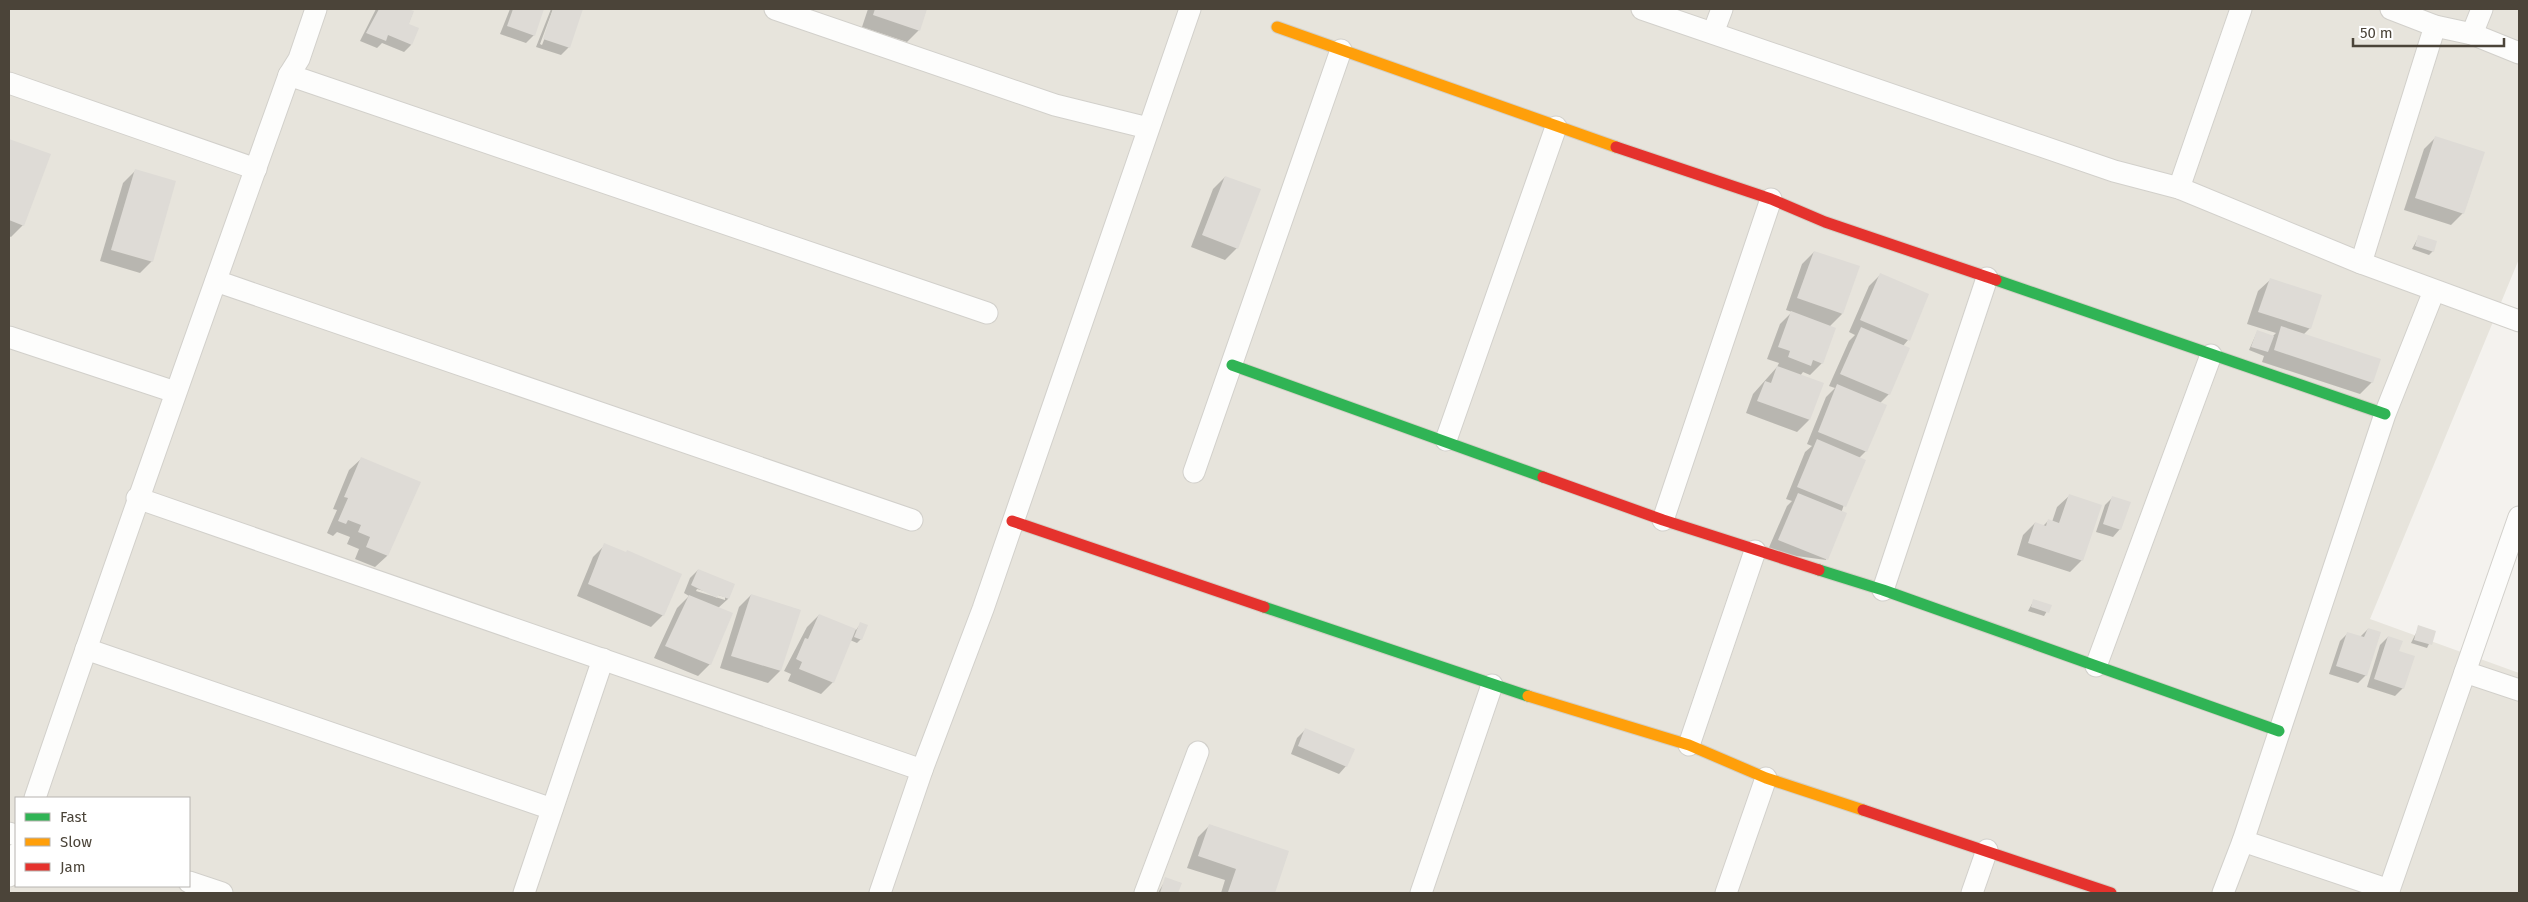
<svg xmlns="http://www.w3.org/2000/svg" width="2528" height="902" viewBox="0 0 2528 902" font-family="'Fira Sans',sans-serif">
<rect width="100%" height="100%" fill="#f4f2ee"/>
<!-- residential -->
<path fill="#e7e4dc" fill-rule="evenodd" d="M 9,9 L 2519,9 L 2519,259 L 2370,619 L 2519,673 L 2519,893 L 9,893 ZM 16,798 L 189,798 L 189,886 L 16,886 Z"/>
<!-- shadow -->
<g fill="#0003" fill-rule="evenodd">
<path d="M 376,9 L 404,9 L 413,12 L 408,25 L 411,45 L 404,52 L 382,43 L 377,48 L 360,41 Z"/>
<path d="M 510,9 L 543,9 L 534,35 L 526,43 L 500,34 Z"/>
<path d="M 551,9 L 553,9 L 540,44 L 542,45 L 556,9 L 582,9 L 569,47 L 561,55 L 536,47 Z"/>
<path d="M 868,9 L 926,9 L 919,30 L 907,42 L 862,27 Z"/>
<path d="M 2436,137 L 2463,213 L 2451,225 L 2404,210 L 2424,149 Z"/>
<path d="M 9,140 L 49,155 L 23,225 L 11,237 L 9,236 Z"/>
<path d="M 135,171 L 152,261 L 140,273 L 100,261 L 123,183 Z"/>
<path d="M 1225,177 L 1237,248 L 1225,260 L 1191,247 L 1213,189 Z"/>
<path d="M 2419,236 L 2433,251 L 2429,255 L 2412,249 Z"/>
<path d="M 1814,252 L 1842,314 L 1830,326 L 1822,363 L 1810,375 L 1803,372 L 1800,376 L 1822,384 L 1809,420 L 1797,432 L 1746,413 L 1753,394 L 1777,367 L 1779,363 L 1767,359 L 1780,324 L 1792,312 L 1786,310 L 1802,264 Z"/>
<path d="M 1881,274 L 1908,340 L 1903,346 L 1889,394 L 1880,403 L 1866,451 L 1859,458 L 1826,560 L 1767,552 L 1787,506 L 1792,501 L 1786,499 L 1805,452 L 1812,446 L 1807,444 L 1826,397 L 1835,388 L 1829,386 L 1849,341 L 1855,335 L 1849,332 L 1869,286 Z"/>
<path d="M 2270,280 L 2310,328 L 2303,335 L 2372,382 L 2360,394 L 2262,362 L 2264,356 L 2249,350 L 2257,332 L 2272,337 L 2276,333 L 2247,324 L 2258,291 Z"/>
<path d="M 361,459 L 419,483 L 387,556 L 375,567 L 355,559 L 359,549 L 347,544 L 350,537 L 337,532 L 333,536 L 327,533 L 337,510 L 333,509 L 349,470 Z"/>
<path d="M 2069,496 L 2082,560 L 2070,572 L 2017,555 L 2023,535 L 2035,523 L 2043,526 L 2048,521 L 2052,522 L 2057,507 Z"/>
<path d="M 2113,497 L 2120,529 L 2113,537 L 2096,532 L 2105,505 Z"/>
<path d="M 605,545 L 663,615 L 651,627 L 577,596 L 593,557 Z"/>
<path d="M 698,570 L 733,584 L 728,599 L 718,608 L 710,664 L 698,676 L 654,658 L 677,608 L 689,596 L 684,593 L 690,578 ZM 697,589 L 725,597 L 725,600 L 696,591 Z"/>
<path d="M 751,595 L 799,610 L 780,671 L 768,683 L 720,668 L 739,607 Z"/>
<path d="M 2034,600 L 2050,606 L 2044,616 L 2028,611 Z"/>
<path d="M 819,615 L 856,630 L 861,623 L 861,639 L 857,643 L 850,640 L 833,682 L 821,694 L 788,681 L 791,674 L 784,671 L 807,627 Z"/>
<path d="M 2419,627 L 2435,632 L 2427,648 L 2411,643 Z"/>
<path d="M 2368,629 L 2366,675 L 2358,683 L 2329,674 L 2340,641 L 2348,633 L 2360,637 Z"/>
<path d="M 2388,637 L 2403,688 L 2395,696 L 2367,687 L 2380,645 Z"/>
<path d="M 1305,730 L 1346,766 L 1339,774 L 1291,754 L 1297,738 Z"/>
<path d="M 1210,825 L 1288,852 L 1274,893 L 1221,893 L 1225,880 L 1187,868 L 1198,837 Z"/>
<path d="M 1166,879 L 1180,883 L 1177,893 L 1158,893 Z"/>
</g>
<!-- building -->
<g fill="#dedbd6">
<path d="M 379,9 L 408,9 L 414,11 L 409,24 L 419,28 L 412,45 L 388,35 L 386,41 L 366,33 Z"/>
<path d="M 513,9 L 544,9 L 535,36 L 507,26 Z"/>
<path d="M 553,9 L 583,9 L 570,48 L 543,39 Z"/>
<path d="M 875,9 L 927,9 L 920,31 L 873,15 Z"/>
<path d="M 2435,136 L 2485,152 L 2464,214 L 2415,198 Z"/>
<path d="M 9,139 L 51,154 L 24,226 L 9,220 Z"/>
<path d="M 135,169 L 176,181 L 153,262 L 111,250 Z"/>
<path d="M 1225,176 L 1261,189 L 1238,249 L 1202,235 Z"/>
<path d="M 2418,235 L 2437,241 L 2434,252 L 2415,246 Z"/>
<path d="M 1814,251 L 1860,266 L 1843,314 L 1797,298 Z"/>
<path d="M 1880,273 L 1929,294 L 1910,341 L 1860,320 Z"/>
<path d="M 2270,278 L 2322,295 L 2311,329 L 2258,312 Z"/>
<path d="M 1791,311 L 1836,328 L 1823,364 L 1813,360 L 1811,366 L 1788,357 L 1790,351 L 1778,347 Z"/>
<path d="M 2281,326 L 2381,359 L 2373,383 L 2274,350 Z"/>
<path d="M 1861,327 L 1910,348 L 1890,395 L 1840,374 Z"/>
<path d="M 2257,330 L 2274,336 L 2268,352 L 2251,347 Z"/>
<path d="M 1777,366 L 1824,383 L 1810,420 L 1757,401 L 1765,381 L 1771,383 Z"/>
<path d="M 1837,384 L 1887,405 L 1867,452 L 1818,432 Z"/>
<path d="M 1817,439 L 1866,460 L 1846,507 L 1797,487 Z"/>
<path d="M 361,457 L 421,482 L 388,556 L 366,547 L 370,537 L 358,532 L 361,525 L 348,520 L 346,524 L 338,521 L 348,498 L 344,497 Z"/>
<path d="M 1798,493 L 1847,513 L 1828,560 L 1778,540 Z"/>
<path d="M 2069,494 L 2102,505 L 2083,561 L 2028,543 L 2035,522 L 2046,526 L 2048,519 L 2059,523 Z"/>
<path d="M 2112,496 L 2131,502 L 2121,530 L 2103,524 Z"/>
<path d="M 604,543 L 626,552 L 627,550 L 682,574 L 664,616 L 588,584 Z"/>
<path d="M 698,569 L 735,584 L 729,599 L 718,595 L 717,598 L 691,585 Z"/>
<path d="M 751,594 L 801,610 L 781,671 L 731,656 Z"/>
<path d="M 689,595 L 733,613 L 711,665 L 665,646 Z"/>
<path d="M 2033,599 L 2052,605 L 2049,613 L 2031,607 Z"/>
<path d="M 819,614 L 856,629 L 834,683 L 799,669 L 802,662 L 796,659 L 805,638 L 808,639 Z"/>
<path d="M 860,622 L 868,625 L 862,640 L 854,637 Z"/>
<path d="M 2418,625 L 2436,631 L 2432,645 L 2414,640 Z"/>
<path d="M 2368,628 L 2381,632 L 2367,676 L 2336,666 L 2347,632 L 2364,637 Z"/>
<path d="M 2388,636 L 2403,641 L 2399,651 L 2415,656 L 2404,689 L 2374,679 Z"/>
<path d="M 1305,728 L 1355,749 L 1347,767 L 1298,746 Z"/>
<path d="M 1209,824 L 1289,851 L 1275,893 L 1228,892 L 1236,869 L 1198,856 Z"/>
<path d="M 1165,877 L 1182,883 L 1178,893 L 1160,893 Z"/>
</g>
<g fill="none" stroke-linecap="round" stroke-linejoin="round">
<!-- street casing -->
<g stroke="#d2d0cb" stroke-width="23">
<g id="street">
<path d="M 775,9 L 1055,105 L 1148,128"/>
<path d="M 1642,9 L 2114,171 L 2179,188 L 2361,263 L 2519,321"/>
<path d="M 2391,9 L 2435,26 L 2472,34 L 2519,53"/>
<path d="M 1713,33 L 1722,9"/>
<path d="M 2472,34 L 2482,9"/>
<path d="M 289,75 L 987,313"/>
<path d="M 9,83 L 256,169"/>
<path d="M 2179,188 L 2241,9"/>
<path d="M 2361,263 L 2435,26"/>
<path d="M 216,281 L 912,520"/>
<path d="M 9,337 L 175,392"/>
<path d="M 1446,440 L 1556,127"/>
<path d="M 1194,472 L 1341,50"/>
<path d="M 137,498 L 922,770"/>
<path d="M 1663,520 L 1771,199"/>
<path d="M 1883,590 L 1987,278"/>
<path d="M 86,649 L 552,809"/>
<path d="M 2096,666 L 2211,355"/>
<path d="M 2465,672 L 2519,690"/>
<path d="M 1689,745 L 1755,551"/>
<path d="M 35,798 C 117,556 203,316 289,75 L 299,59 L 316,9"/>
<path d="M 9,833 L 16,835"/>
<path d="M 2243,841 L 2389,890"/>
<path d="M 9,876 L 16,854"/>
<path d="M 189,882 L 222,893"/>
<path d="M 524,893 L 603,659"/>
<path d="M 880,893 L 922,770 L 983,609 L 1190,9"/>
<path d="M 1145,893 L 1198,752"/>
<path d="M 1421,893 L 1492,685"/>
<path d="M 1726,893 L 1766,778"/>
<path d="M 1972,893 L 1987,850"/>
<path d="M 2223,893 L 2243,841 L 2385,414 L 2434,291"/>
<path d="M 2388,893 L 2519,517"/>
</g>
</g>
<!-- fast casing -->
<g stroke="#d3cfc5" stroke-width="13">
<g id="fast">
<path d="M 1996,280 L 2385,414"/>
<path d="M 1232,365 L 1543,477"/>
<path d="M 1819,570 L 1883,590 L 2279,731"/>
<path d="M 1264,607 L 1528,696"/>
</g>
</g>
<!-- slow casing -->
<g stroke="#d3cfc5" stroke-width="13">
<g id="slow">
<path d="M 1277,27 L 1616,147"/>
<path d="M 1528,696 L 1689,745 L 1766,778 L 1863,810"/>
</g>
</g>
<!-- jam casing -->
<g stroke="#d3cfc5" stroke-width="13">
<g id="jam">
<path d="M 1616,147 L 1771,199 L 1825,222 L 1996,280"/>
<path d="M 1543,477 L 1663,520 L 1819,570"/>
<path d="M 1012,521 L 1264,607"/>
<path d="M 1863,810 L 2111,893"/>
</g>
</g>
<!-- street -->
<use href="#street" stroke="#fdfdfc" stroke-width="21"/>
<!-- fast -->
<use href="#fast" stroke="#30b455" stroke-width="11"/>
<!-- slow -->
<use href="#slow" stroke="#ff9f0a" stroke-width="11"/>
<!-- jam -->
<use href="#jam" stroke="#e5322d" stroke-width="11"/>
</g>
<!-- border -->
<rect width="2528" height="902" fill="none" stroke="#4b4439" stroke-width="20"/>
<!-- legend -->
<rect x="15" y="797" width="175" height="90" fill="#ffffff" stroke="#b7b4b0"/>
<rect x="25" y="813" width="25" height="8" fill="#30b455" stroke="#b7b4b0"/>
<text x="60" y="822" font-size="15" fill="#4b4439">Fast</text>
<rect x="25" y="838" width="25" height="8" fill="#ff9f0a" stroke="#b7b4b0"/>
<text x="60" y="847" font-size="15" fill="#4b4439">Slow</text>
<rect x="25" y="863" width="25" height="8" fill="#e5322d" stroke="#b7b4b0"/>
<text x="60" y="872" font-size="15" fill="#4b4439">Jam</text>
<!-- scale -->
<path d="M2353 38v8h151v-8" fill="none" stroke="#4b4439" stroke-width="2.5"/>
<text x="2360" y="38" font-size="15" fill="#4b4439" stroke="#ffffff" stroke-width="4" paint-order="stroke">50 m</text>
</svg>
